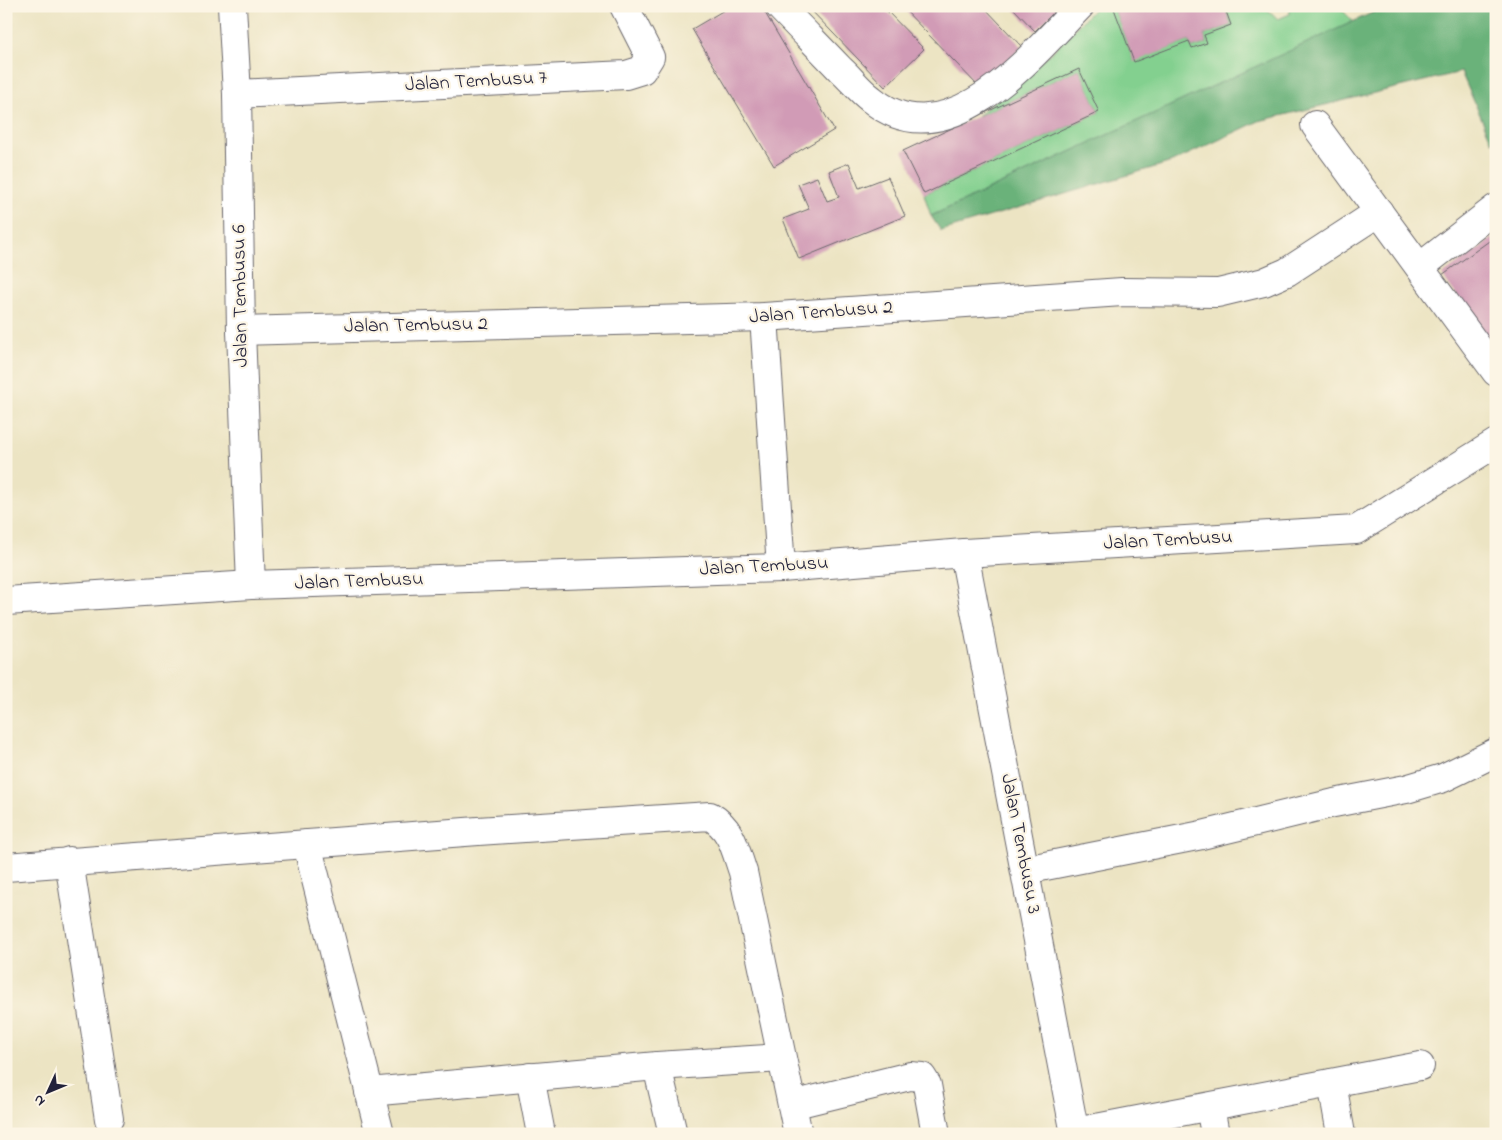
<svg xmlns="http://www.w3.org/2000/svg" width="1502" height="1140" viewBox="0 0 1502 1140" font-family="'Indie Flower',sans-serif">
<rect width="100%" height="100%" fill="#fcf5e5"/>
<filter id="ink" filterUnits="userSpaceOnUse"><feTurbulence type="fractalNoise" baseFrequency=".02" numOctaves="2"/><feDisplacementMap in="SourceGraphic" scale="10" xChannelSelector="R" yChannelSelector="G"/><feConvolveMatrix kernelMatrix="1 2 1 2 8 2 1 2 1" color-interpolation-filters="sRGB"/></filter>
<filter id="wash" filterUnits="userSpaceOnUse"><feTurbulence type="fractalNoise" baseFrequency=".0096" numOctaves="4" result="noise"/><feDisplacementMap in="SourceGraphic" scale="20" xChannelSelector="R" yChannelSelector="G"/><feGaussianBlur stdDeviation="1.12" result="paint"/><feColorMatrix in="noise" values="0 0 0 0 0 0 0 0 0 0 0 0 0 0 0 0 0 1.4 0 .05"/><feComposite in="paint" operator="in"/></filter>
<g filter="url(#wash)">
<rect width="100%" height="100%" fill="#ece4c3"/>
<!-- green -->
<path fill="#83d08f" stroke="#527965" d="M 1097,6 L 1113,6 L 1134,61 L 1189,41 L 1192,48 L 1207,43 L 1204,35 L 1231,25 L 1224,6 L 1264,6 L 1278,19 L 1290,14 L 1289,6 L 1338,6 L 1354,22 L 931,216 L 924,194 L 1099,112 L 1079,69 L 976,117 L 1054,50 Z"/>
<!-- forest -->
<path fill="#6ab27a" stroke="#466a5a" d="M 1387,6 L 1496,6 L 1496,140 L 1492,142 L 1461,72 L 1259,121 L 1172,162 L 941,231 L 931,216 Z"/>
<g id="blocks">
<!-- building -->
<g fill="#d19bb6">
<path d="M 731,6 L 761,6 L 834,130 L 774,166 L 692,29 Z"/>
<path d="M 807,6 L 882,6 L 924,49 L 885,87 Z"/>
<path d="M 901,6 L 983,6 L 1022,47 L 980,88 Z"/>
<path d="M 1011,6 L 1060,6 L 1035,31 Z"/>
<path d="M 1113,6 L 1224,6 L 1231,25 L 1204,35 L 1207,43 L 1192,48 L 1189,41 L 1134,62 Z"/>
<path d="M 1079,69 L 1099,112 L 924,194 L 903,151 Z"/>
<path d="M 849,163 L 859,188 L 888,177 L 905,216 L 799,259 L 783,219 L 809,209 L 798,184 L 817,177 L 827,201 L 839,197 L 829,171 Z"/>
<path d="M 1496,236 L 1496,344 L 1493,346 L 1442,275 Z"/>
</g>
</g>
</g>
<g filter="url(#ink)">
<use href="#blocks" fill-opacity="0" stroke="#69666b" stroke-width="1"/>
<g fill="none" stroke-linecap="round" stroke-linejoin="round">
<!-- minor casing -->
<g stroke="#69666b" stroke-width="30">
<g id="minor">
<path d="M 232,6 L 237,94 L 241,331 L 251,585"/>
<path d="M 780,7 C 800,28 821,49 841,70 C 851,79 860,91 871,99 C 947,162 1031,56 1080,6"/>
<path d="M 237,94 L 626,75 L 642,70 L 650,57 L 624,6"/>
<path d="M 1315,125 L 1496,372"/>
<path d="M 1420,267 L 1496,208"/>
<path d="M 764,317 L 781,568"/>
<path d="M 241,331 L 764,317 L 1122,292 L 1218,293 L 1264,282 L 1287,272 L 1379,212"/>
<path d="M 964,553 L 1075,1134"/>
<path d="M 6,601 L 251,585 L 781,568 L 964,553 L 1356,530 L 1496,443"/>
<path d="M 307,844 L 380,1134"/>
<path d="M 69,861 L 109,1119"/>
<path d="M 6,867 L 478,831 L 710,816 C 732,829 735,849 743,872 L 798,1134"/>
<path d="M 1025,870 L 1202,835 L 1334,803 L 1406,789 L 1443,778 L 1496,752"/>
<path d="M 657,1066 L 673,1134"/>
<path d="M 530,1077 L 541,1134"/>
<path d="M 1332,1083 L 1341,1134"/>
<path d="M 369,1092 L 657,1066 L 781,1058"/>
<path d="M 792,1105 L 910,1076 L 922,1077 L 927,1085 L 936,1134"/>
<path d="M 1210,1107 L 1215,1134"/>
<path d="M 1075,1132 L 1420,1066"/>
</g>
</g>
<!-- minor -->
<use href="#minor" stroke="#fff" stroke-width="28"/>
</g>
</g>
<g text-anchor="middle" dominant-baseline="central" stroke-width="4.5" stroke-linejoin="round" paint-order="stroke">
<!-- street labels -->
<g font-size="20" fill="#22223b" stroke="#fcf5e5">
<text transform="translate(476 82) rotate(-3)">Jalan Tembusu 7</text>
<text transform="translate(241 296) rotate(-91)">Jalan Tembusu 6</text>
<text transform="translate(821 313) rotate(-4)">Jalan Tembusu 2</text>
<text transform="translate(416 326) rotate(-1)">Jalan Tembusu 2</text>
<text transform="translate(1168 541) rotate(-3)">Jalan Tembusu</text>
<text transform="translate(764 567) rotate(-3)">Jalan Tembusu</text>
<text transform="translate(359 582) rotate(-2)">Jalan Tembusu</text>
<text transform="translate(1020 844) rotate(79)">Jalan Tembusu 3</text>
</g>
</g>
<!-- margin -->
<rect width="1502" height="1140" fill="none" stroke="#fcf5e5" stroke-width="25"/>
<!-- north arrow -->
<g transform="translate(48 1092) rotate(226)" stroke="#fcf5e5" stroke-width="4" paint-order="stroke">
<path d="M0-4L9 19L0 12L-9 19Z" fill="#22223b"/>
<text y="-8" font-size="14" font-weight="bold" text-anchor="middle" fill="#22223b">N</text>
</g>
</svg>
